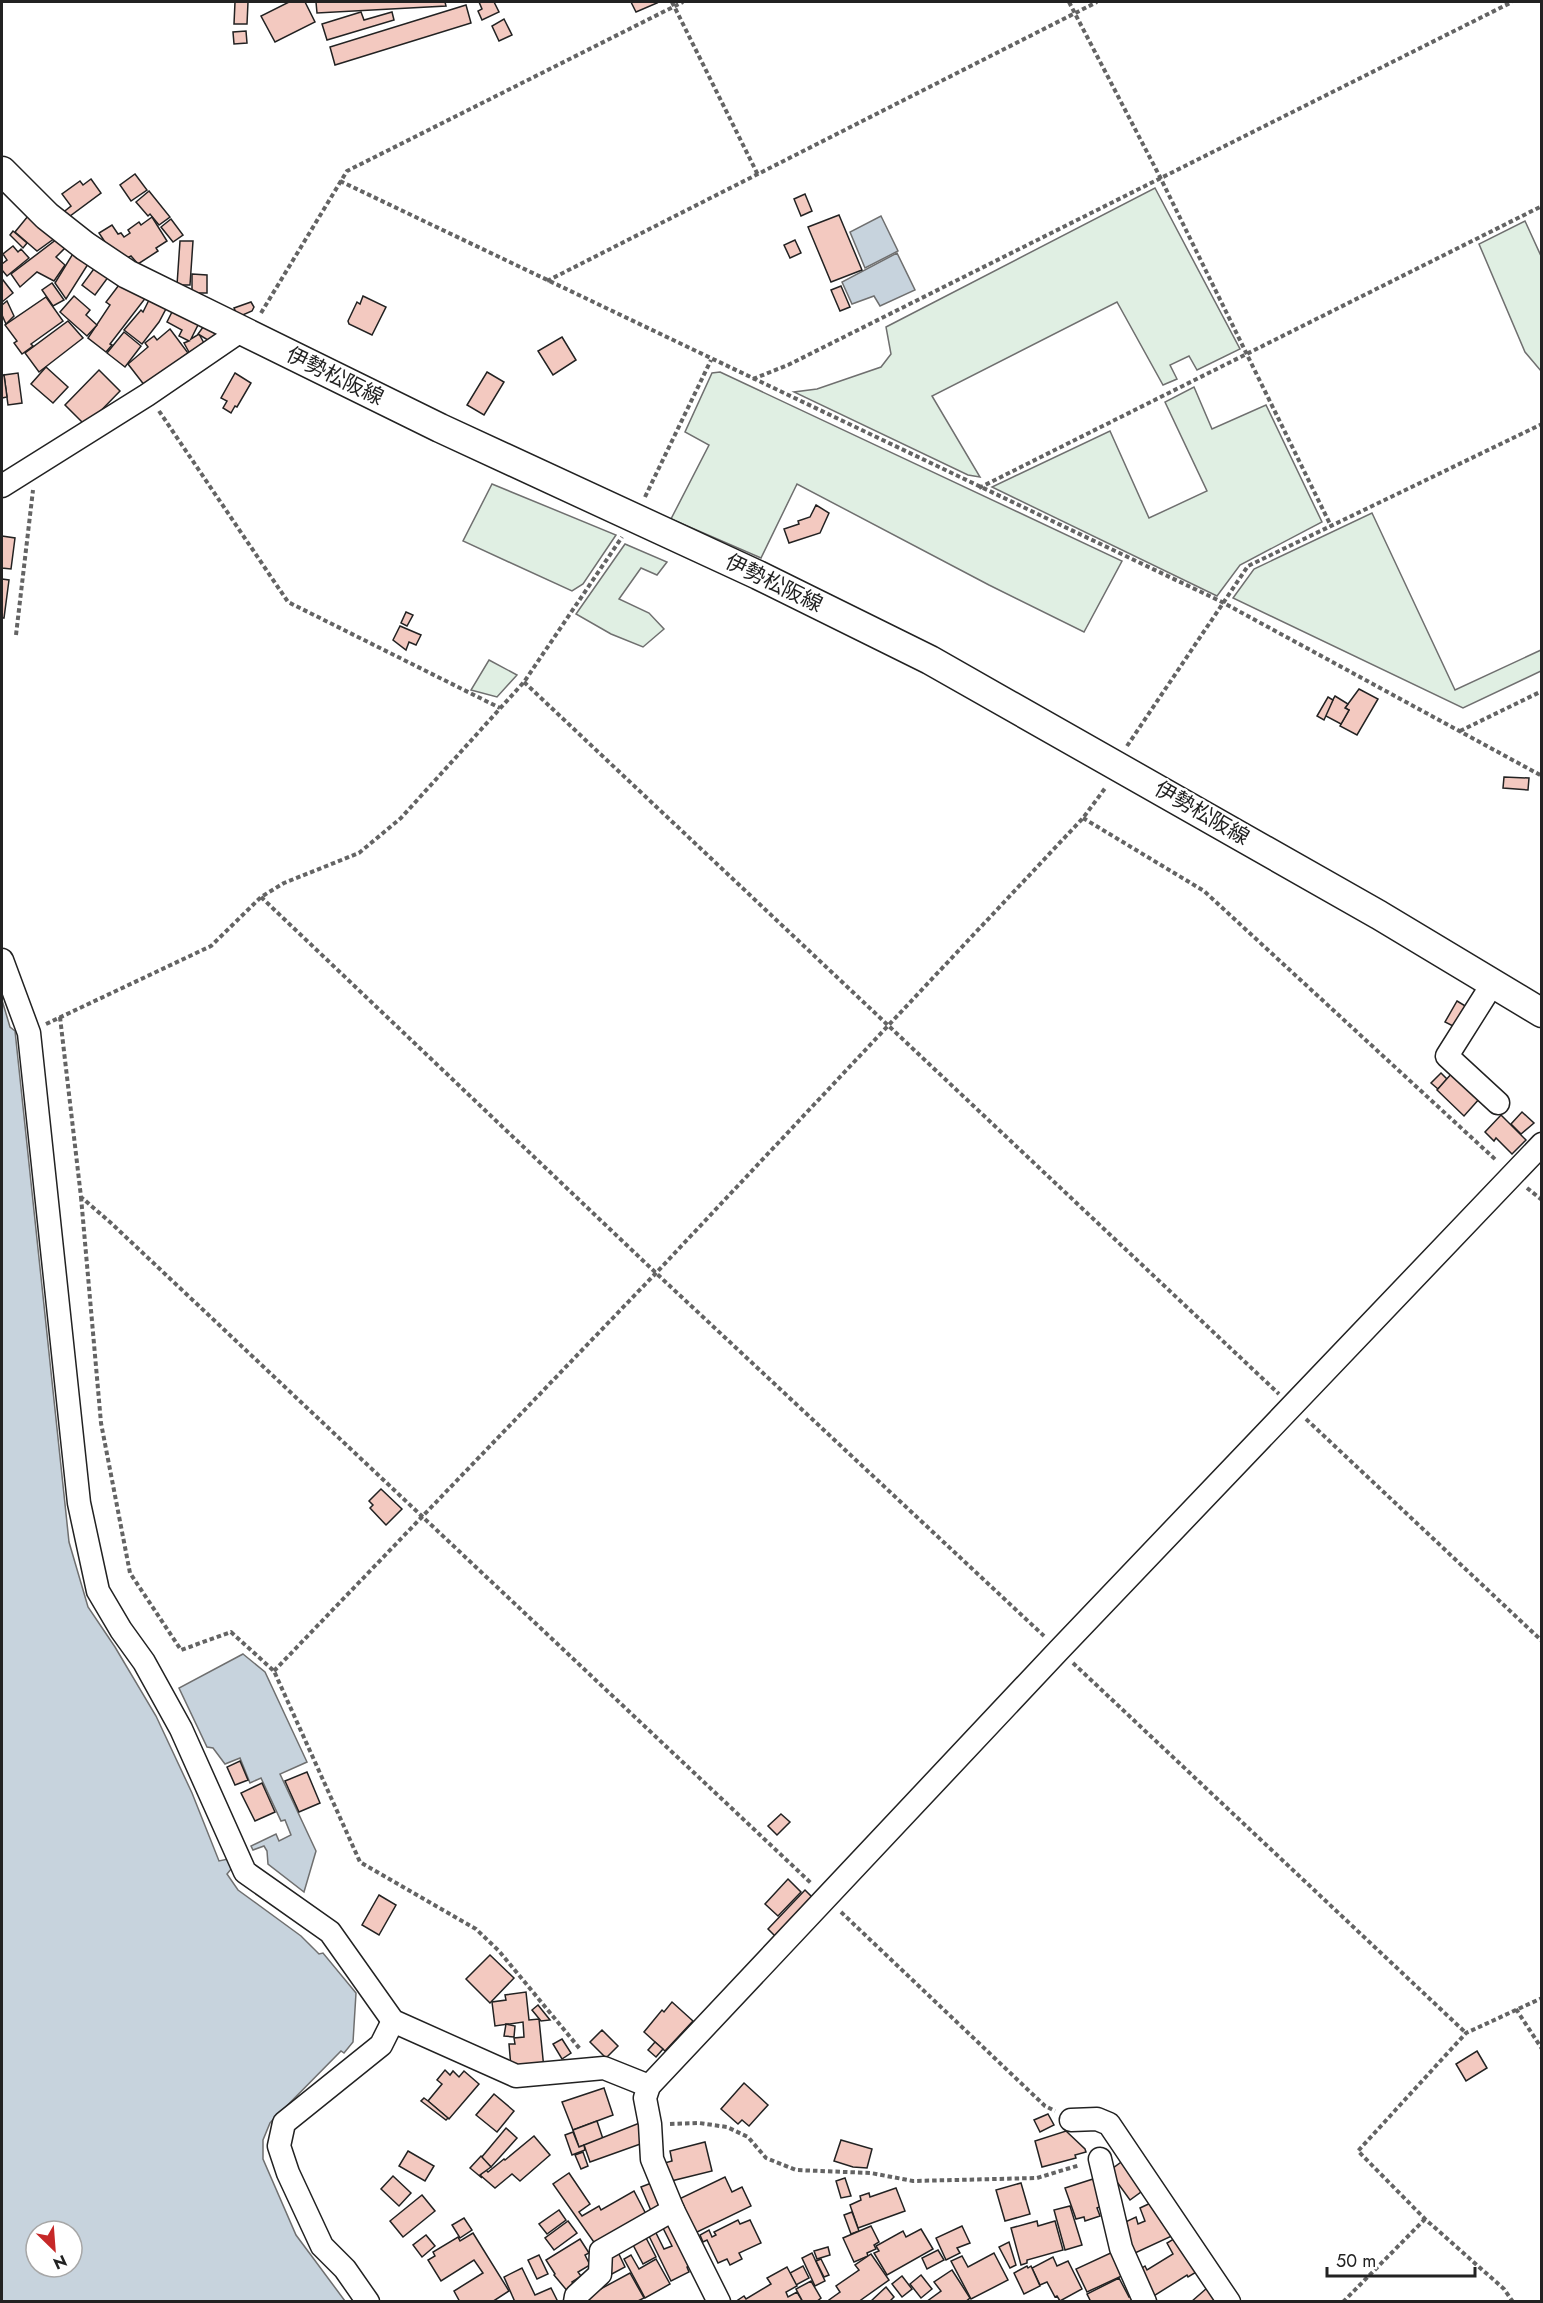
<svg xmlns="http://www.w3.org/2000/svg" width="1543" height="2303" viewBox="0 0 1543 2303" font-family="Jost,'Noto Sans JP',sans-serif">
<rect width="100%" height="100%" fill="#fff"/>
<!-- green -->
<g fill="#e0efe3" stroke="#6f6f6f" stroke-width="1.5">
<path d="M 1155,188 L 1240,349 L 1197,370 L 1189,356 L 1170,365 L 1177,379 L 1163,385 L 1117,302 L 932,396 L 980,477 L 968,475 L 794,392 L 817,389 L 881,367 L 891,354 L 886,327 Z"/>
<path d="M 1525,221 L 1541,256 L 1541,371 L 1525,352 L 1479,244 Z"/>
<path d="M 720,372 L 1122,561 L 1084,632 L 989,585 L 797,484 L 761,558 L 671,519 L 709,445 L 685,432 L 712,373 Z"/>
<path d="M 1194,387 L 1212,429 L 1266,405 L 1322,522 L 1240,565 L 1217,596 L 992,487 L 1110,431 L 1149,518 L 1207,491 L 1165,402 Z"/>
<path d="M 492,484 L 616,535 L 583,584 L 572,591 L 463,541 Z"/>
<path d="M 1372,513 L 1455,690 L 1541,650 L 1541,671 L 1463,708 L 1233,598 L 1254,569 Z"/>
<path d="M 625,544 L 667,562 L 657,575 L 641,568 L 619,599 L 649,613 L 664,629 L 643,647 L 611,634 L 576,614 Z"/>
<path d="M 489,660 L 517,675 L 497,697 L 471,690 Z"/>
</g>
<!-- water -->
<g fill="#c7d3dd" stroke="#6f6f6f" stroke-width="1.5" fill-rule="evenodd">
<path d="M 881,216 L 898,251 L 865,268 L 850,232 Z"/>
<path d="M 897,253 L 915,290 L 880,306 L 874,296 L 852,304 L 842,282 Z"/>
<path d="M 2,1000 L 10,1027 L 15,1031 L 69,1542 L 88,1607 L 115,1647 L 156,1716 L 192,1793 L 219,1861 L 228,1859 L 232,1868 L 227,1874 L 238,1890 L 301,1936 L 319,1954 L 323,1953 L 356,1993 L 353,2042 L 344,2053 L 341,2051 L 270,2123 L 263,2140 L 263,2159 L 296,2235 L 345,2301 L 2,2301 ZM 36,2231 L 72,2231 L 72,2267 L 36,2267 Z"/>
<path d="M 243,1654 L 265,1672 L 307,1762 L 280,1774 L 316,1851 L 304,1892 L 268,1864 L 267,1851 L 264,1846 L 253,1850 L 251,1846 L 276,1834 L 279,1841 L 291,1835 L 285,1820 L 281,1821 L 261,1778 L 250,1783 L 240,1758 L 225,1764 L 213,1748 L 207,1747 L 179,1688 Z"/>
</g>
<!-- building -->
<g fill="#f3c9c0" stroke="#222" stroke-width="1.5">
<path d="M 235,2 L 248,2 L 247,24 L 234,24 Z"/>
<path d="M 289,2 L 305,2 L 315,22 L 275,42 L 261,16 Z"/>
<path d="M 316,2 L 445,2 L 446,6 L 317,13 Z"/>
<path d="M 479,2 L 494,2 L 499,12 L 482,20 L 478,11 L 482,9 Z"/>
<path d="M 631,2 L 656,2 L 657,3 L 636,12 Z"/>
<path d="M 466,5 L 471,23 L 335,65 L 330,47 Z"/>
<path d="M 361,12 L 364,20 L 392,12 L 394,20 L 327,40 L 322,24 Z"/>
<path d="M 504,19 L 512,35 L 499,41 L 492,26 Z"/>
<path d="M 246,31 L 247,43 L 234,44 L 233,32 Z"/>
<path d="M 135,174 L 147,190 L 131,201 L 120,185 Z"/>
<path d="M 91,179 L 101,193 L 66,219 L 61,214 L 71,206 L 62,194 L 80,181 L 83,185 Z"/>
<path d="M 149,191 L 170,217 L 159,225 L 150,214 L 148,216 L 136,202 Z"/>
<path d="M 805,194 L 812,211 L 801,216 L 794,199 Z"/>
<path d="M 839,215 L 862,270 L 831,282 L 808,227 Z"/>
<path d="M 28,216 L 55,238 L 37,251 L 15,232 Z"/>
<path d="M 152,217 L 167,241 L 156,248 L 158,251 L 138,264 L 131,256 L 127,258 L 109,248 L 99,233 L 112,225 L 118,234 L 121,233 L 124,237 L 130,233 L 128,230 L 139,222 L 141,225 Z"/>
<path d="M 171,219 L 183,235 L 173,242 L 161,227 Z"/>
<path d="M 13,231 L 27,243 L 23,248 L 10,235 Z"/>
<path d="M 57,239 L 67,246 L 56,257 L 65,265 L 54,281 L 37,272 L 20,287 L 11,274 Z"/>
<path d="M 795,240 L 801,253 L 790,258 L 784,245 Z"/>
<path d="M 180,241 L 193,241 L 190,285 L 177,285 Z"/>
<path d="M 13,246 L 18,252 L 21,249 L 29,258 L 7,276 L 2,270 L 2,264 L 7,260 L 3,254 Z"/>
<path d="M 74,252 L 90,261 L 66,299 L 55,283 Z"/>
<path d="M 96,266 L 109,276 L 95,295 L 82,285 Z"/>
<path d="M 192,274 L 207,275 L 207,293 L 192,293 Z"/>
<path d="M 3,280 L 13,293 L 2,302 L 2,281 Z"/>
<path d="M 122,281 L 147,296 L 110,344 L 112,345 L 106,352 L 88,338 L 110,305 L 106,302 Z"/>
<path d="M 52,283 L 64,300 L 53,306 L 42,290 Z"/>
<path d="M 841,286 L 850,307 L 840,311 L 831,290 Z"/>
<path d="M 74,296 L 90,310 L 86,315 L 97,325 L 87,336 L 60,312 Z"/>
<path d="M 151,296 L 168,305 L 159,322 L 142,344 L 124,330 L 141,310 L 143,312 Z"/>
<path d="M 363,296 L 386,307 L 372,335 L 349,324 L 348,321 L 357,302 L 360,304 Z"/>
<path d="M 46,297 L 63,321 L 31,344 L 33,346 L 22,354 L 14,343 L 17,341 L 5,325 Z"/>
<path d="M 7,301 L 14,316 L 6,324 L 2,315 L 2,305 Z"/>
<path d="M 251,302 L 254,307 L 252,311 L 238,317 L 234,308 Z"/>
<path d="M 174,308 L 200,321 L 191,339 L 199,334 L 205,345 L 190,354 L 184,343 L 189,341 L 179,336 L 182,330 L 167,322 Z"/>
<path d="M 68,321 L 83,338 L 39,372 L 25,353 Z"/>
<path d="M 206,323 L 218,331 L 211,342 L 198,334 Z"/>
<path d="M 170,329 L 188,353 L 145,386 L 128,364 L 148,347 L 145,343 L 154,336 L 157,340 Z"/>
<path d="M 124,332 L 141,346 L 125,367 L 107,353 Z"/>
<path d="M 562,337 L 576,360 L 553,375 L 538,351 Z"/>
<path d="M 46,367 L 68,387 L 53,403 L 31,384 Z"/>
<path d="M 99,370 L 120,391 L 86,426 L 65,405 Z"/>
<path d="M 487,372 L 504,382 L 484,415 L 467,405 Z"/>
<path d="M 18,373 L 22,403 L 8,405 L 4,375 Z"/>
<path d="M 235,373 L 251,383 L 237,407 L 235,406 L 231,413 L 223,408 L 227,401 L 221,398 Z"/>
<path d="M 4,375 L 7,397 L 2,398 L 2,376 Z"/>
<path d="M 816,505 L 829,513 L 820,533 L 789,543 L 784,529 L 799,524 L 798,521 L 810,517 Z"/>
<path d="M 2,536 L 15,538 L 11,569 L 2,568 Z"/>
<path d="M 2,579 L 9,580 L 4,618 L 2,618 Z"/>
<path d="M 406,612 L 413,615 L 407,626 L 401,623 Z"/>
<path d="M 400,626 L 421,635 L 416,645 L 409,642 L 406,650 L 393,640 Z"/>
<path d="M 1359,689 L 1378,699 L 1357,735 L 1340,726 L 1349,710 L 1345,708 Z"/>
<path d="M 1335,696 L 1348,704 L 1345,708 L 1349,710 L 1341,724 L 1324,715 Z"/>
<path d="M 1328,697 L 1333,700 L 1324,720 L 1317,716 Z"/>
<path d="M 1504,777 L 1529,778 L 1528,790 L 1503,788 Z"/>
<path d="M 1457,1001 L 1467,1007 L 1455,1027 L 1445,1022 Z"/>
<path d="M 1441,1073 L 1447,1079 L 1438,1089 L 1431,1083 Z"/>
<path d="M 1452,1073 L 1480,1098 L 1464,1116 L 1437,1090 Z"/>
<path d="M 1522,1112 L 1534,1123 L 1521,1134 L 1511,1124 Z"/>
<path d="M 1501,1115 L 1526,1140 L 1512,1154 L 1496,1138 L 1494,1141 L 1485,1132 Z"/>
<path d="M 381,1489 L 402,1509 L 386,1525 L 370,1508 L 373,1505 L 369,1501 Z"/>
<path d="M 240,1761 L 248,1780 L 235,1785 L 227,1767 Z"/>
<path d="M 307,1772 L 320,1803 L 299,1812 L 285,1781 Z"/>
<path d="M 262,1783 L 275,1812 L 255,1821 L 241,1793 Z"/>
<path d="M 781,1814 L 790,1822 L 777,1835 L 768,1826 Z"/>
<path d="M 788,1879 L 801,1892 L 778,1916 L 765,1904 Z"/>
<path d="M 805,1890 L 814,1899 L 777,1938 L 768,1929 Z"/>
<path d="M 379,1895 L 396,1905 L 379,1935 L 362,1925 Z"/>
<path d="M 490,1955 L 514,1978 L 490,2003 L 466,1979 Z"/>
<path d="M 526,1992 L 529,2020 L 539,2019 L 544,2069 L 511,2067 L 509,2044 L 515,2044 L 514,2038 L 524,2037 L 523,2022 L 495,2026 L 492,2002 L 506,2000 L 505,1995 Z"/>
<path d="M 672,2002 L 693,2021 L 665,2051 L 644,2032 L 662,2010 L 664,2012 Z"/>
<path d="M 538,2005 L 550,2020 L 541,2021 L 532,2010 Z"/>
<path d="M 506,2024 L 515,2026 L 514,2037 L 504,2036 Z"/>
<path d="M 602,2030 L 618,2046 L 606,2058 L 590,2042 Z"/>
<path d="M 562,2039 L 571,2053 L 562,2059 L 553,2044 Z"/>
<path d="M 655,2042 L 663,2049 L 656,2057 L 648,2050 Z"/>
<path d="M 1477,2051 L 1487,2068 L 1466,2081 L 1456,2064 Z"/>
<path d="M 445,2070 L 450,2075 L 453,2071 L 459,2077 L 464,2071 L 479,2084 L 449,2119 L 428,2101 L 442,2084 L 437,2080 Z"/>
<path d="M 744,2083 L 768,2105 L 749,2126 L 742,2120 L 738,2124 L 721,2109 Z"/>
<path d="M 604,2088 L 613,2115 L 573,2130 L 562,2102 Z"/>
<path d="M 494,2094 L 514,2111 L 497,2132 L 476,2115 Z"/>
<path d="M 424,2098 L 428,2101 L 448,2118 L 446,2120 L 421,2101 Z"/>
<path d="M 1048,2114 L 1054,2125 L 1040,2132 L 1034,2120 Z"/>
<path d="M 597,2121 L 603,2139 L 579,2147 L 573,2130 Z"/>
<path d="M 642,2122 L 646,2142 L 590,2162 L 584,2145 Z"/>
<path d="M 506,2128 L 517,2138 L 491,2167 L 481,2158 Z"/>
<path d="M 1066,2131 L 1085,2149 L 1086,2152 L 1075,2155 L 1076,2158 L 1042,2167 L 1035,2141 Z"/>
<path d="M 573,2132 L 579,2147 L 584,2145 L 585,2150 L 572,2155 L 565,2135 Z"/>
<path d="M 534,2136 L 550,2155 L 520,2181 L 512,2174 L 495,2188 L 480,2175 L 486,2170 L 488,2172 L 504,2159 L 505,2160 Z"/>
<path d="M 841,2140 L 872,2149 L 867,2168 L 853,2167 L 834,2161 Z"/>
<path d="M 705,2142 L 712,2171 L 667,2182 L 661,2164 L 672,2161 L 670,2151 Z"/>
<path d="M 408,2151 L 434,2166 L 425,2181 L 399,2166 Z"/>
<path d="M 583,2152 L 588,2166 L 581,2169 L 575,2155 Z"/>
<path d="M 481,2156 L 491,2167 L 480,2175 L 482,2178 L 470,2168 Z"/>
<path d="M 1124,2160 L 1145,2189 L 1130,2200 L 1109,2171 Z"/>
<path d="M 569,2173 L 590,2204 L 579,2212 L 582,2216 L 599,2206 L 601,2210 L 634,2191 L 648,2218 L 598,2248 L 553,2184 Z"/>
<path d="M 393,2176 L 411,2193 L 399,2206 L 381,2189 Z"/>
<path d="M 725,2177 L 732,2192 L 742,2187 L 751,2206 L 693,2234 L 677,2200 Z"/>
<path d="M 845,2178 L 851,2196 L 841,2198 L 836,2181 Z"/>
<path d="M 1093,2179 L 1102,2206 L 1097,2208 L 1100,2216 L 1085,2221 L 1084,2217 L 1076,2219 L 1065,2188 Z"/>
<path d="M 654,2182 L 664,2208 L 652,2213 L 641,2187 Z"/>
<path d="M 1021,2183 L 1030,2214 L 1005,2221 L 996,2190 Z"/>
<path d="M 896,2188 L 905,2211 L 858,2228 L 850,2205 L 861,2200 L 860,2196 L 869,2193 L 870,2197 Z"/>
<path d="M 422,2195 L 435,2211 L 403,2237 L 390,2221 Z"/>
<path d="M 1155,2201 L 1174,2235 L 1135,2253 L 1121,2224 L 1136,2217 L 1138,2224 L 1145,2221 L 1140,2208 Z"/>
<path d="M 1070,2206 L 1082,2245 L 1065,2250 L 1054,2210 Z"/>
<path d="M 559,2210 L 566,2220 L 547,2234 L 539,2224 Z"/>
<path d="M 852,2212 L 859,2231 L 851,2234 L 844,2215 Z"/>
<path d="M 464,2218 L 472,2230 L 460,2238 L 452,2225 Z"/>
<path d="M 672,2219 L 693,2264 L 687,2267 L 689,2272 L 671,2281 L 647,2232 L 654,2229 L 664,2249 L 672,2246 L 661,2224 Z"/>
<path d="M 738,2220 L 740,2224 L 750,2220 L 761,2243 L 739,2253 L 742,2259 L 730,2265 L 727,2259 L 718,2263 L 707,2240 L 703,2242 L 700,2235 L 709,2230 L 712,2237 L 716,2235 L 714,2232 Z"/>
<path d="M 568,2221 L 577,2233 L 554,2250 L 545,2238 Z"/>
<path d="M 1037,2221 L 1038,2226 L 1055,2221 L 1063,2250 L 1027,2260 L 1027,2263 L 1021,2265 L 1011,2228 Z"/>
<path d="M 871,2226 L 879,2242 L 874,2245 L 876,2249 L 867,2253 L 868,2256 L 854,2262 L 843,2238 Z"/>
<path d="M 962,2226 L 970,2243 L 957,2248 L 960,2253 L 946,2260 L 936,2238 Z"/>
<path d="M 921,2229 L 933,2249 L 887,2275 L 874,2253 L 879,2251 L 876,2246 L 903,2231 L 906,2237 Z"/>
<path d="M 473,2233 L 509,2291 L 492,2302 L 460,2302 L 454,2291 L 483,2273 L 474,2260 L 441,2281 L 428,2260 L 435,2256 L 433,2252 L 458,2237 L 460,2241 Z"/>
<path d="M 644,2234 L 656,2257 L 643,2264 L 631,2241 Z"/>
<path d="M 426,2235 L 435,2246 L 422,2257 L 413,2245 Z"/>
<path d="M 1177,2237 L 1198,2271 L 1188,2277 L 1187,2275 L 1149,2299 L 1136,2272 L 1145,2266 L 1147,2270 L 1173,2254 L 1167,2243 Z"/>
<path d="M 580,2239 L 589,2253 L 585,2255 L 590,2265 L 578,2272 L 581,2276 L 572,2282 L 576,2288 L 569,2293 L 554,2275 L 555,2274 L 546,2260 Z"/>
<path d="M 1009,2242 L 1016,2265 L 1010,2268 L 999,2247 Z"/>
<path d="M 828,2247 L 830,2255 L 817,2259 L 814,2251 Z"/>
<path d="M 617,2250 L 625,2267 L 610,2275 L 605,2266 Z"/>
<path d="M 938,2250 L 944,2260 L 927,2269 L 922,2258 Z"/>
<path d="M 1115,2251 L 1126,2274 L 1087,2292 L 1076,2269 Z"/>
<path d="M 812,2253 L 825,2281 L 815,2286 L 802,2258 Z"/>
<path d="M 994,2253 L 1008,2280 L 971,2299 L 951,2261 L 962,2256 L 968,2267 Z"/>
<path d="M 871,2254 L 889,2280 L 858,2302 L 830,2302 L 829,2300 L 840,2292 L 836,2286 L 859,2270 L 855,2265 Z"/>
<path d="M 539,2255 L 548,2274 L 537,2279 L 528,2260 Z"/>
<path d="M 631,2255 L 639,2269 L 656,2259 L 670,2284 L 645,2298 L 624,2259 Z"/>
<path d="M 1053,2257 L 1057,2266 L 1068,2261 L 1082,2289 L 1060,2301 L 1057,2296 L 1055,2297 L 1047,2282 L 1040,2285 L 1032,2268 Z"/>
<path d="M 821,2259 L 829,2275 L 824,2277 L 816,2261 Z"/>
<path d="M 803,2266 L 809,2278 L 796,2285 L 790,2273 Z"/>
<path d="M 1027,2266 L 1028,2268 L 1031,2266 L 1040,2286 L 1024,2294 L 1014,2273 Z"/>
<path d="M 787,2267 L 797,2286 L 786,2292 L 788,2297 L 797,2292 L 803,2302 L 735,2302 L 744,2296 L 746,2299 L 771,2284 L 767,2278 Z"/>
<path d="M 522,2268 L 535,2295 L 551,2288 L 558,2302 L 515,2302 L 504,2277 Z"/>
<path d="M 952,2270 L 970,2298 L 965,2302 L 926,2302 L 941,2291 L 934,2282 Z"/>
<path d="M 630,2273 L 644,2298 L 636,2302 L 584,2302 L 595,2292 Z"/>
<path d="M 921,2275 L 932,2289 L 921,2298 L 910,2284 Z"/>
<path d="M 902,2276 L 912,2289 L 902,2297 L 892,2284 Z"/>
<path d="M 1119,2278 L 1129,2297 L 1135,2294 L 1139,2302 L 1091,2302 L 1087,2294 Z"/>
<path d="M 811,2281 L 821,2298 L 816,2302 L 803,2302 L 796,2289 Z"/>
<path d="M 886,2287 L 894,2297 L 889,2302 L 870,2302 Z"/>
<path d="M 1207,2288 L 1219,2302 L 1191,2302 Z"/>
</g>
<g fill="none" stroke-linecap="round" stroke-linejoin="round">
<!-- minor casing -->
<g stroke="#222" stroke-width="25">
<g id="minor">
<path d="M 2,486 L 147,395 L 242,330"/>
<path d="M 2,960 L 29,1033 L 79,1503 L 98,1591 L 121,1630 L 144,1662 L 181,1729 L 245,1872 L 330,1932 L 393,2021 L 516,2076 L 604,2068 L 649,2086"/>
<path d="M 1493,983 L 1447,1056 L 1498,1103"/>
<path d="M 1071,2120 L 1097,2119 L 1109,2124 L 1229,2302"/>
<path d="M 1100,2159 L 1121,2248 L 1145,2302"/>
<path d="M 368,2302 L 345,2269 L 322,2246 L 288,2173 L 279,2146 L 284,2123 L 381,2045 L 393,2021"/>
<path d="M 575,2302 L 576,2296 L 600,2274 L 601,2251 L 673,2210"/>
<path d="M 719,2302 L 673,2210 L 652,2159 L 650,2124 L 645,2098 L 649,2086 L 1059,1650 L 1542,1144"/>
</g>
</g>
<!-- major casing -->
<g stroke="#222" stroke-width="31">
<path id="major" d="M 2,171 L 47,216 L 85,246 L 127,274 L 440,428 L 758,575 L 930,660 L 1379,915 L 1542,1013"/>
</g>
<!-- path -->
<g stroke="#646464" stroke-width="4" stroke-dasharray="4.5 3" stroke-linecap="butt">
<path d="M 672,2 L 758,175"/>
<path d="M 1069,2 L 1160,177 L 1331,526"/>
<path d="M 340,181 L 1222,602 L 1542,776"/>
<path d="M 547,281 L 1097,2"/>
<path d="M 261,313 L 347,171 L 683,2"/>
<path d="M 753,379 L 788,365 L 1512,2"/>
<path d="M 159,411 L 288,602 L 500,708"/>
<path d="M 979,488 L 1542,206"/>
<path d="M 645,497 L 711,360"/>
<path d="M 16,635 L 33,490"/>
<path d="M 524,682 L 1279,1394"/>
<path d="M 1460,731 L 1542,691"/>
<path d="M 1127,746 L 1248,566 L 1542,424"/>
<path d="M 1083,818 L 1204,891 L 1497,1161"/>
<path d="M 261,897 L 656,1273 L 1044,1636"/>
<path d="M 60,1017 L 81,1197 L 111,1223 L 812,1884"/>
<path d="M 46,1024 L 211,946 L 261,897 L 284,883 L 359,853 L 401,818 L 524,682 L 622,537"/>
<path d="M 1527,1188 L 1542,1200"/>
<path d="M 81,1197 L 101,1423 L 130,1573 L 181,1650 L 231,1632 L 274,1671 L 360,1862 L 476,1929 L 499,1951 L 580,2049"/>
<path d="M 1306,1419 L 1542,1641"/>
<path d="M 1073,1663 L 1466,2033"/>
<path d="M 274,1671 L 656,1273 L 1083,818 L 1106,787"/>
<path d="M 841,1912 L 1045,2106 L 1055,2111"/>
<path d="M 1516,2009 L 1542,2049"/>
<path d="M 670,2124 L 699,2123 L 727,2127 L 748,2137 L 766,2158 L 796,2170 L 871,2173 L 913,2181 L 1037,2178 L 1080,2165"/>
<path d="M 1343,2302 L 1425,2219"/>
<path d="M 1513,2302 L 1504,2289 L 1425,2219 L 1358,2151 L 1466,2033 L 1542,1998"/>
</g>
<!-- minor -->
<use href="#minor" stroke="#fff" stroke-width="22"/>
<!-- major -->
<use href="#major" stroke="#fff" stroke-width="28"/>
</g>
<g text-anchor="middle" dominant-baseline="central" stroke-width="4.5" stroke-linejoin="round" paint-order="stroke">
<!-- street labels -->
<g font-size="21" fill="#222" stroke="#fff">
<text transform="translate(335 376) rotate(26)">伊勢松阪線</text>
<text transform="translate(774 583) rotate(26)">伊勢松阪線</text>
<text transform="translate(1202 813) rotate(30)">伊勢松阪線</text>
</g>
</g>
<!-- border -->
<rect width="1543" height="2303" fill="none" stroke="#222222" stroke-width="6"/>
<!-- north arrow -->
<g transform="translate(54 2249) rotate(155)"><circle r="28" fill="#ffffff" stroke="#a7a7a7" stroke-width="1.5"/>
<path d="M0-4.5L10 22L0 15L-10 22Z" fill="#c62828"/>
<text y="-9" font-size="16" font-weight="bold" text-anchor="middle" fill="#222222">N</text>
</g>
<!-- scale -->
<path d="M1327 2267v9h148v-9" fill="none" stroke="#222222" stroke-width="3"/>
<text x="1336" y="2267" font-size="18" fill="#222222" stroke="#ffffff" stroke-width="4.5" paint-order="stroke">50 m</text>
</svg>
